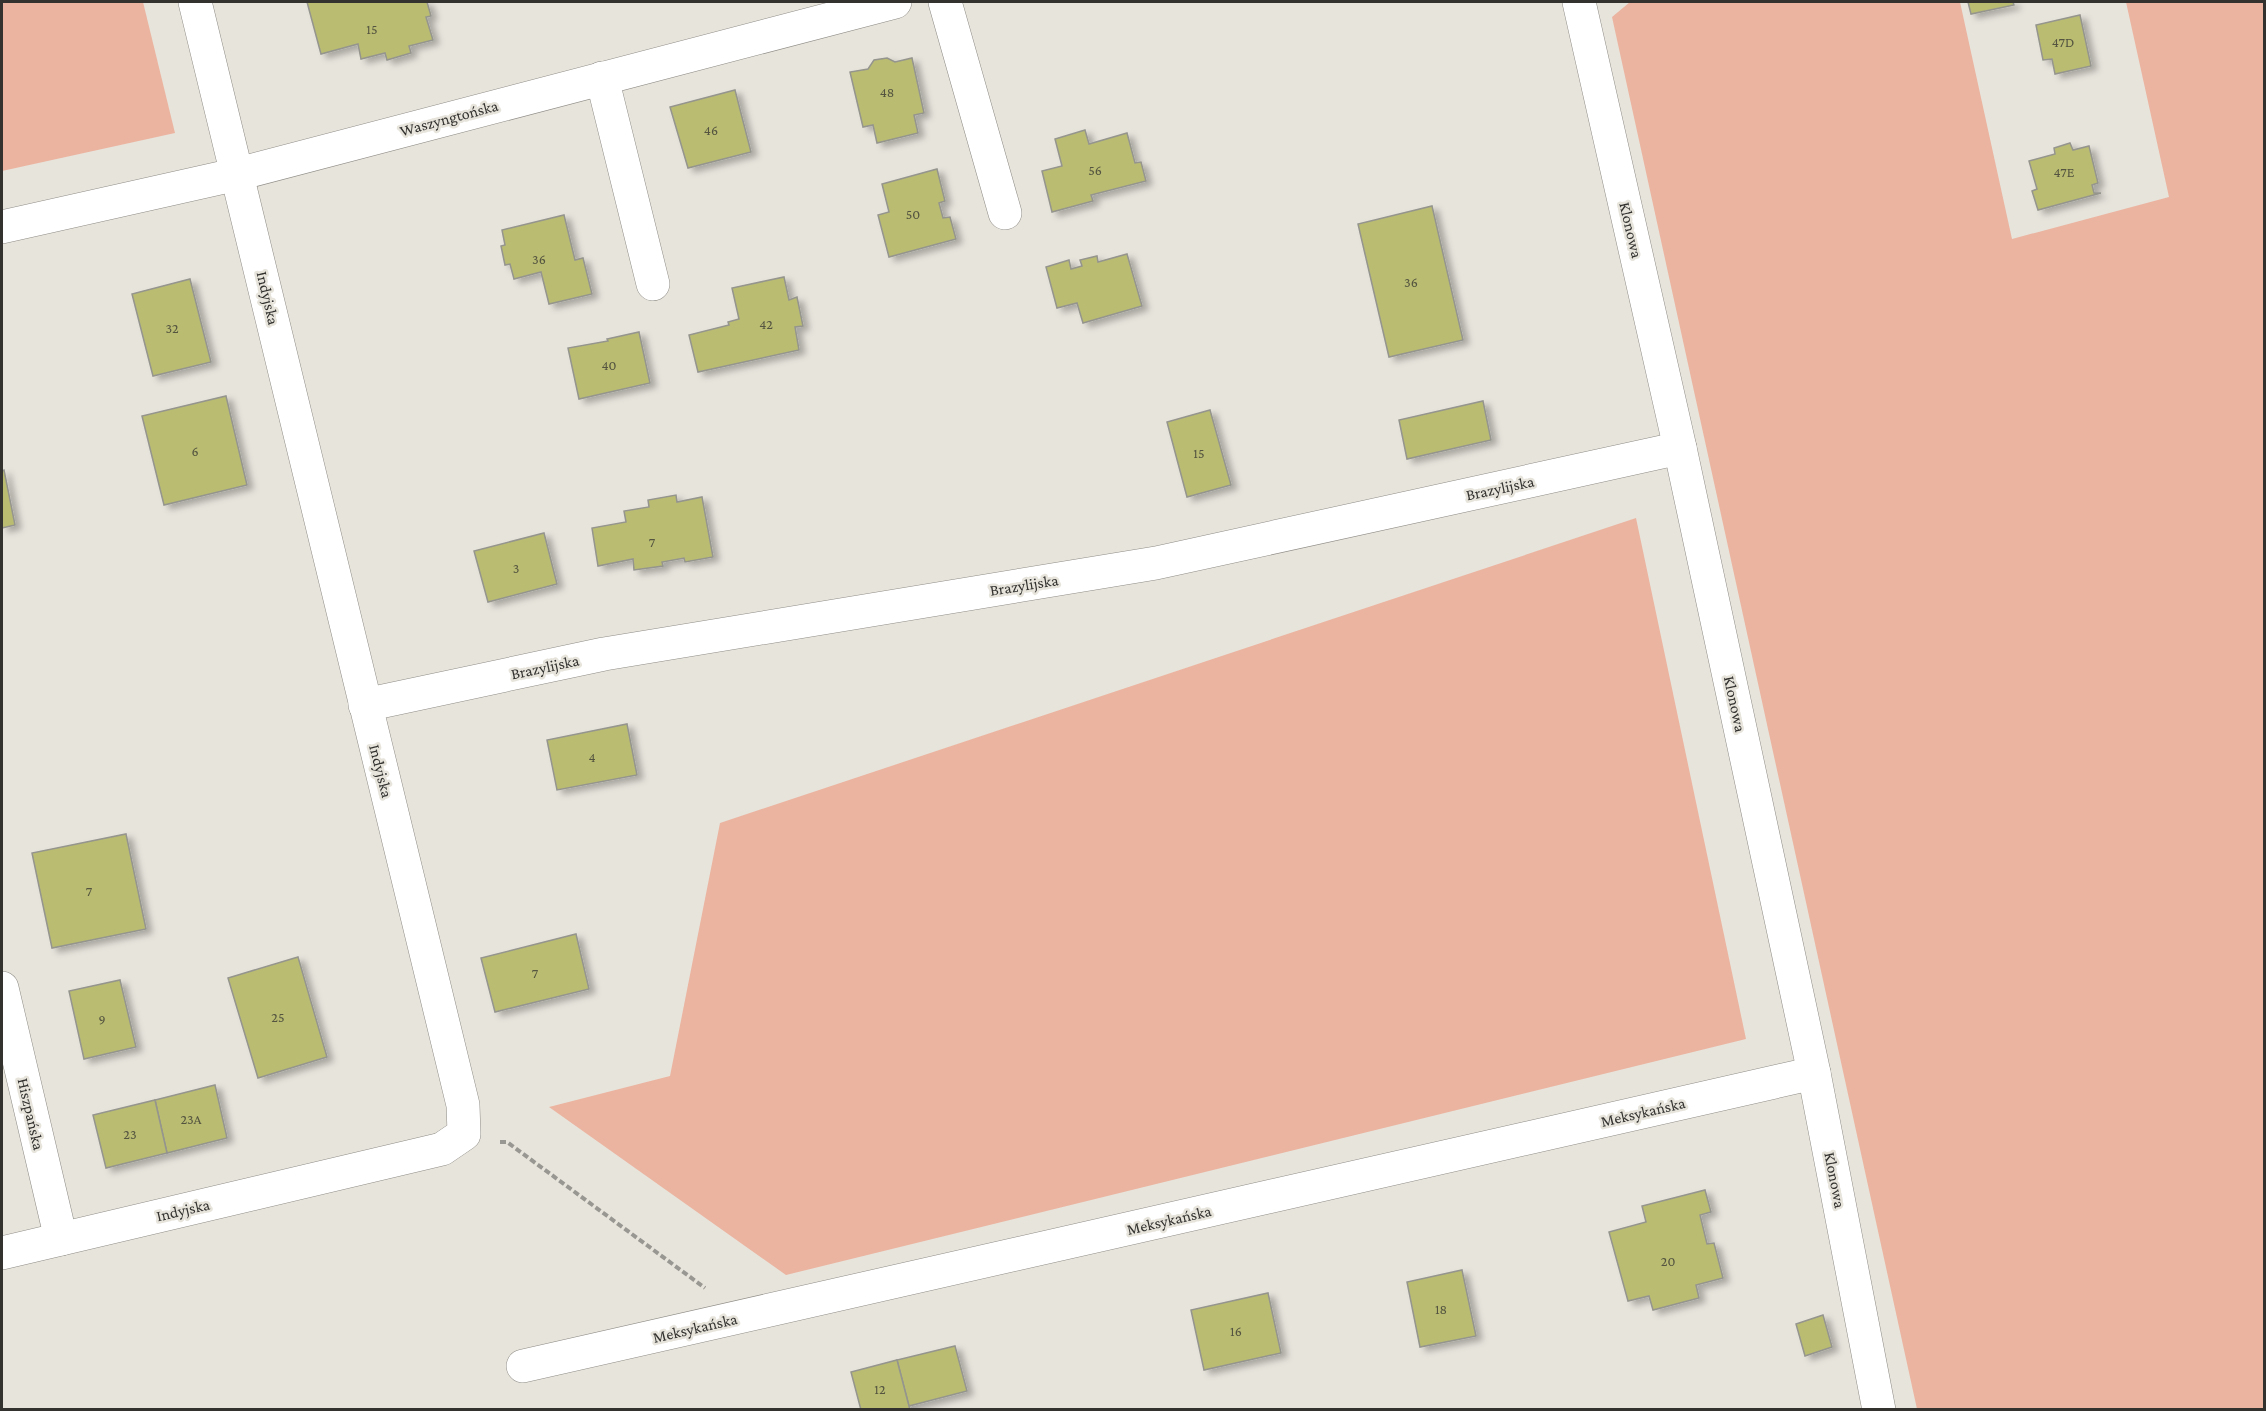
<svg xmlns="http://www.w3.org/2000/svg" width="2266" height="1411" viewBox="0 0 2266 1411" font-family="'Crimson Pro',serif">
<defs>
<filter id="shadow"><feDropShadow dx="6" dy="4" stdDeviation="3" flood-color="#0004"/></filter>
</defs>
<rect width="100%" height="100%" fill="#e7e4dc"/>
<!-- green -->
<g fill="#ebb4a0">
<path d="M 2,2 L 143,2 L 175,133 L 2,171 Z"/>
<path d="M 1630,2 L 1960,2 L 2012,239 L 2169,197 L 2126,2 L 2264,2 L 2264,1409 L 1917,1409 L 1612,17 Z"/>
<path d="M 1636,518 L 1746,1039 L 786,1275 L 549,1107 L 670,1076 L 720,823 Z"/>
</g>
<!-- building -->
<g fill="#b9bc71" stroke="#95958e" stroke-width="1.5" filter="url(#shadow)">
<path d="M 307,2 L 427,2 L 431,16 L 426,17 L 433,40 L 409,46 L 411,53 L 387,60 L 385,53 L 361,59 L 358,44 L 321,54 Z"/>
<path d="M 1968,2 L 2013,2 L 2014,5 L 1971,14 Z"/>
<path d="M 2080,15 L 2091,66 L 2055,74 L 2052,59 L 2043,60 L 2036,25 Z"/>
<path d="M 887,58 L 895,62 L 912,58 L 924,113 L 914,115 L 918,133 L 877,143 L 873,125 L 863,127 L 850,72 L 868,69 L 874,60 Z"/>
<path d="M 735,90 L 751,152 L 688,168 L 670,107 Z"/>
<path d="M 1085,130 L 1089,144 L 1127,133 L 1135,163 L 1141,162 L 1146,181 L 1091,195 L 1093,201 L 1052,212 L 1042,171 L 1062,166 L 1055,139 Z"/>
<path d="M 2070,143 L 2073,150 L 2089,146 L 2098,183 L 2092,185 L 2094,193 L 2101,193 L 2038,210 L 2032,191 L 2037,189 L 2029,161 L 2055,154 L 2054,148 Z"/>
<path d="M 937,169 L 945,201 L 939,203 L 943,218 L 950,217 L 956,239 L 889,257 L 878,215 L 889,212 L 882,184 Z"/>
<path d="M 1432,206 L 1463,340 L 1389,357 L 1358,224 Z"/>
<path d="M 564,215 L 575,260 L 583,258 L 592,294 L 549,304 L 541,272 L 514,279 L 510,264 L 505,265 L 501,246 L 505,245 L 502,230 Z"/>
<path d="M 1127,254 L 1142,306 L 1083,323 L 1077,303 L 1057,308 L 1046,267 L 1069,260 L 1071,269 L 1082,266 L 1080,260 L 1097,256 L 1098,262 Z"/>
<path d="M 784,277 L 789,300 L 797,297 L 803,326 L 795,327 L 799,350 L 698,372 L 689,335 L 729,325 L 728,322 L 739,319 L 732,288 Z"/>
<path d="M 190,279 L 211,362 L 153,376 L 132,294 Z"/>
<path d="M 639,332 L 650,383 L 579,399 L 568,348 L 608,341 L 607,339 Z"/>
<path d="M 226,396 L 247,485 L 164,505 L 142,416 Z"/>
<path d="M 1483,401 L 1491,440 L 1407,459 L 1399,420 Z"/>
<path d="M 1210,410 L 1231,485 L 1187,497 L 1167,422 Z"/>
<path d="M 4,470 L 15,525 L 2,528 L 2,471 Z"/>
<path d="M 676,495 L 677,502 L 702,497 L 713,557 L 685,562 L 684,558 L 662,562 L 663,566 L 634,570 L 633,559 L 598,566 L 592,528 L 626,522 L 624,511 L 649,507 L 648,500 Z"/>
<path d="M 544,533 L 557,584 L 488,602 L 474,551 Z"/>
<path d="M 627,724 L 637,775 L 557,790 L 547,740 Z"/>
<path d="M 126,834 L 146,929 L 52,948 L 32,853 Z"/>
<path d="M 576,934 L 589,989 L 495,1012 L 481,958 Z"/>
<path d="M 298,957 L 327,1057 L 258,1078 L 228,978 Z"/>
<path d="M 120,980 L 136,1047 L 84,1059 L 69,991 Z"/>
<path d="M 215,1085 L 227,1138 L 167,1153 L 155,1100 Z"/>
<path d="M 155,1100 L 167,1153 L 106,1168 L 93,1115 Z"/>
<path d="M 1705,1190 L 1711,1212 L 1700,1215 L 1707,1244 L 1714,1243 L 1723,1278 L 1696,1285 L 1699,1298 L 1653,1310 L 1649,1296 L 1628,1301 L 1609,1232 L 1646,1222 L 1642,1206 Z"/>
<path d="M 1462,1270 L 1476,1336 L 1420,1347 L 1407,1282 Z"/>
<path d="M 1268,1293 L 1281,1353 L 1204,1370 L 1191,1310 Z"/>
<path d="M 1823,1315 L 1832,1347 L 1805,1356 L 1796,1324 Z"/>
<path d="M 955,1346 L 967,1391 L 909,1406 L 897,1360 Z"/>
<path d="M 897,1360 L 910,1410 L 861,1410 L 851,1372 Z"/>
</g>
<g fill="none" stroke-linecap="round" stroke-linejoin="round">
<!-- minor casing -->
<g stroke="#8f8c86" stroke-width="34">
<g id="minor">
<path d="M 945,2 L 1005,213"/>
<path d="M 1579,2 L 1680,448 L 1814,1073 L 1879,1410"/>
<path d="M 602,78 L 653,284"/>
<path d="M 2,227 L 238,174 L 895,2"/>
<path d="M 365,705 L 604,654 L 1156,563 L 1680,448"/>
<path d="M 2,988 L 61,1239"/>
<path d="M 2,1253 L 442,1149 L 464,1134 L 463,1105 L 195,2"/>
<path d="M 523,1366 L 1814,1073"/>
</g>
</g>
<!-- path -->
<path stroke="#999791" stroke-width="4" stroke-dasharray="6 3" stroke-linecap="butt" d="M 500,1142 L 507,1142 L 705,1288"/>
<!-- minor -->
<use href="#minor" stroke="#fff" stroke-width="33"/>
</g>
<g text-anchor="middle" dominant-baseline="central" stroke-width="5" stroke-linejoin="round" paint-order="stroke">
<!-- number labels -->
<g font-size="14" fill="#545440">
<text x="372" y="29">15</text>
<text x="2063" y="42">47D</text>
<text x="887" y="92">48</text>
<text x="711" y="130">46</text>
<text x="1095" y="170">56</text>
<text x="2064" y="172">47E</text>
<text x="913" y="214">50</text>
<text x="539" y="259">36</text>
<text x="1411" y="282">36</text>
<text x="766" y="324">42</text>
<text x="172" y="328">32</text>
<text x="609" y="365">40</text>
<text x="195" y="451">6</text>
<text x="1199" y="453">15</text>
<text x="652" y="542">7</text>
<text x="516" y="568">3</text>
<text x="592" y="757">4</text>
<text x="89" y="891">7</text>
<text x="535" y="973">7</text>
<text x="278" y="1017">25</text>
<text x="102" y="1019">9</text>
<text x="191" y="1119">23A</text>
<text x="130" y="1134">23</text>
<text x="1668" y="1261">20</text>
<text x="1441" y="1309">18</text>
<text x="1236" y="1331">16</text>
<text x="880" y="1389">12</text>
</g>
<!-- street labels -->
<g font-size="16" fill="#33322f" stroke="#e7e4dc">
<text transform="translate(449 118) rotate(-15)">Waszyngtońska</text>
<text transform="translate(1631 230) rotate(77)">Klonowa</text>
<text transform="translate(268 298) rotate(77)">Indyjska</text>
<text transform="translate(1500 488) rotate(-12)">Brazylijska</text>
<text transform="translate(1024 585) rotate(-9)">Brazylijska</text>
<text transform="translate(545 667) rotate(-12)">Brazylijska</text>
<text transform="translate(1735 704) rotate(78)">Klonowa</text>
<text transform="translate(381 771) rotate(76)">Indyjska</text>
<text transform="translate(1643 1112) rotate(-13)">Meksykańska</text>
<text transform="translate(31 1114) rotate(77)">Hiszpańska</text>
<text transform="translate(1835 1180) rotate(79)">Klonowa</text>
<text transform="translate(183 1210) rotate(-13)">Indyjska</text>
<text transform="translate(1169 1220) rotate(-13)">Meksykańska</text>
<text transform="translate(695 1328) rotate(-13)">Meksykańska</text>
</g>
</g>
<!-- border -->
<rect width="2266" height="1411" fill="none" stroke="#33322f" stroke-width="6"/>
</svg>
